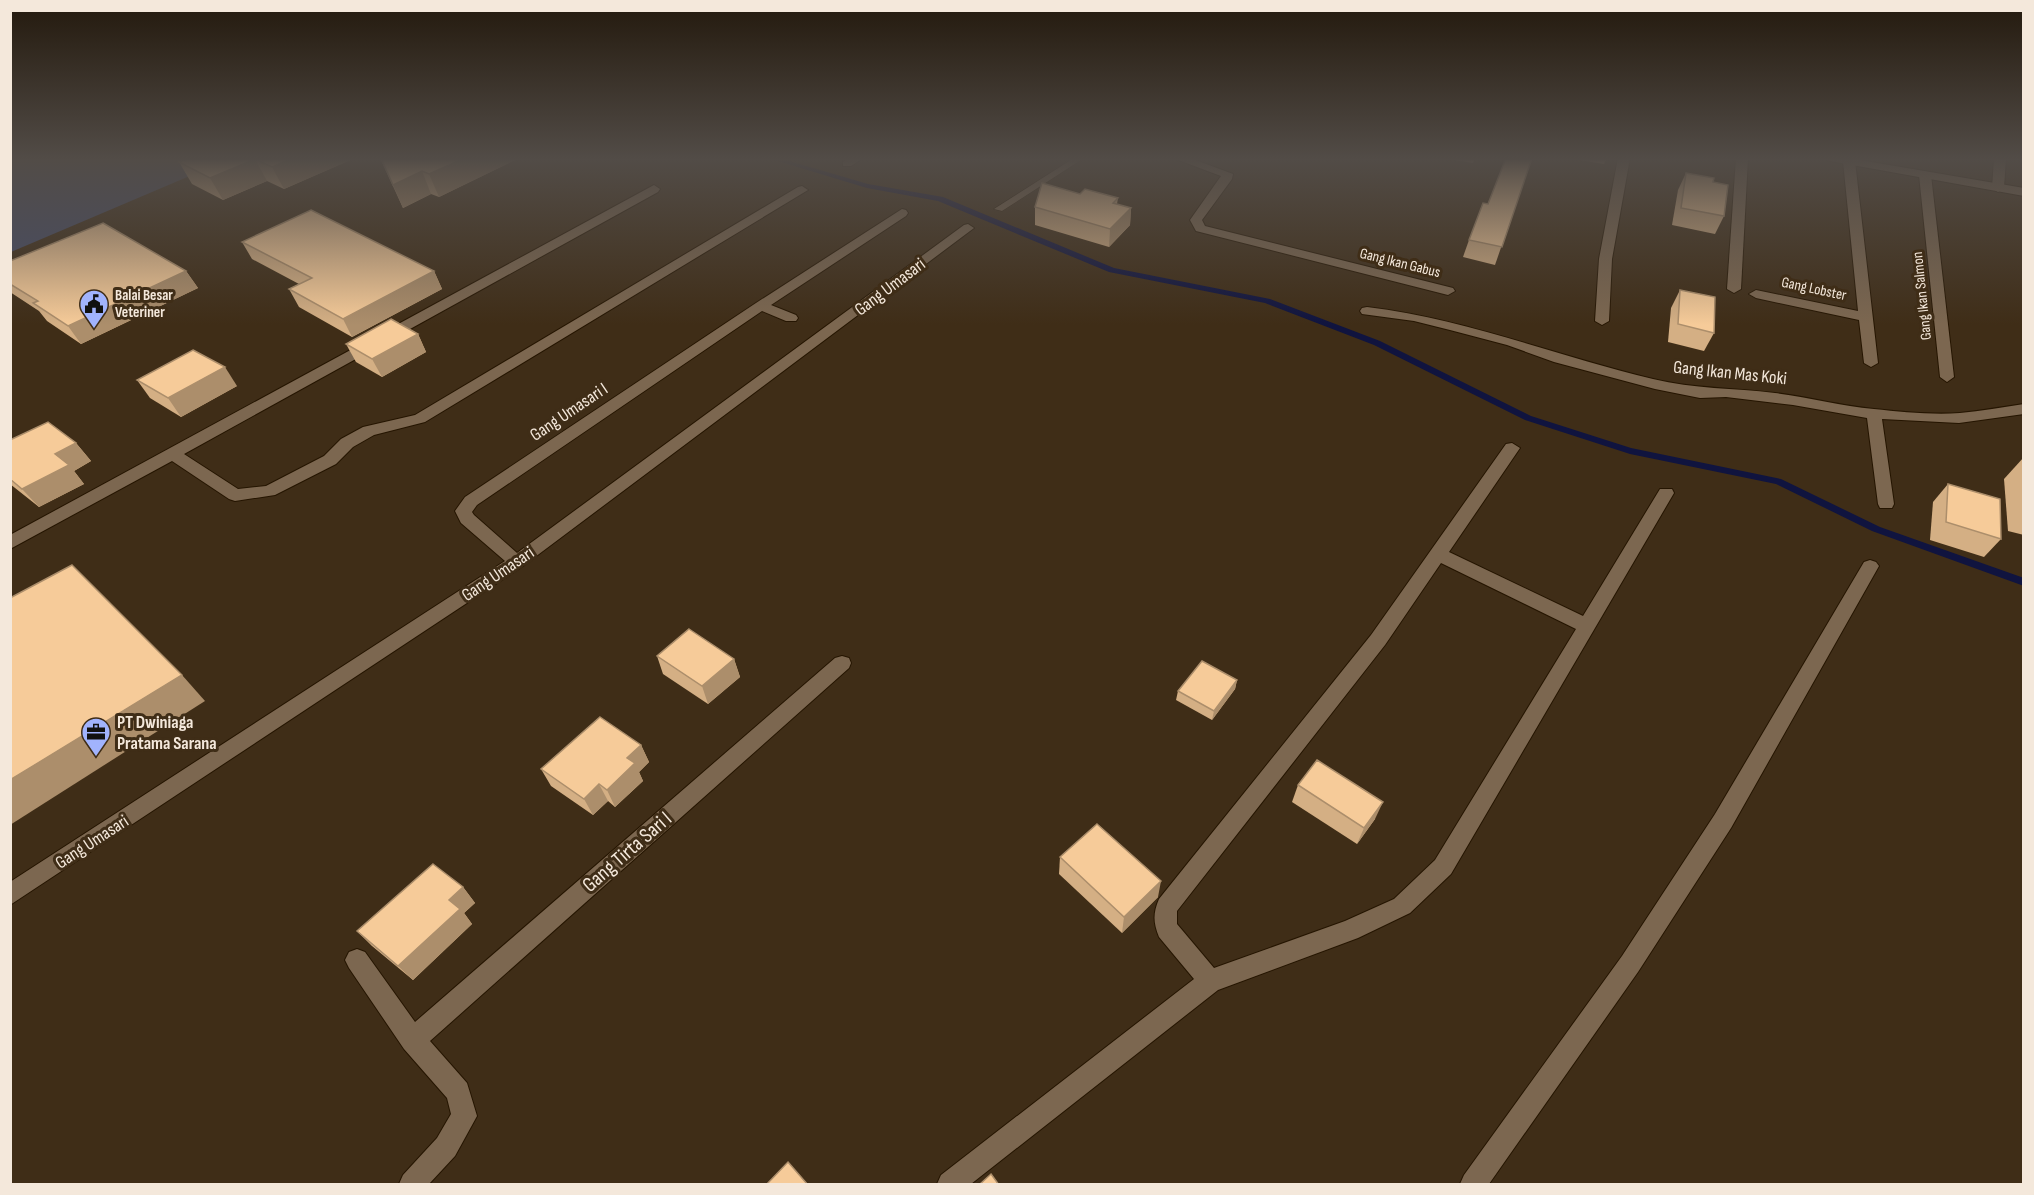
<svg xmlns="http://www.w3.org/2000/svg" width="2034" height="1195" viewBox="0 0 2034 1195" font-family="'Sofia Sans Condensed',sans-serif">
<rect width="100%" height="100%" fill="#3f2d17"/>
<!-- green -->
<path fill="#454c69" d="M 11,158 L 232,158 L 11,252 Z"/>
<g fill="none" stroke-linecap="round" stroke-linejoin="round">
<!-- stream -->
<path fill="#10143f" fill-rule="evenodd" d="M 770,158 L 779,158 L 868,184 L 943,197 L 1114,268 L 1270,299 L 1380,341 L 1531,416 L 1631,448 L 1781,479 L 1880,527 L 2024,578 L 2024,586 L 1872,531 L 1776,484 L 1630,454 L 1525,420 L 1374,345 L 1265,303 L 1109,272 L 938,201 L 867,188 L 771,159 Z"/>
<!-- lane casing -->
<g stroke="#251501" stroke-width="1">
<path id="lane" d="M 1074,158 L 1084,158 L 1002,211 L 994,209 Z"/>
</g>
<!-- street casing -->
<g stroke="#251501" stroke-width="2">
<g id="street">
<path d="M 849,158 L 863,158 L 851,166 L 843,166 L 843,162 Z"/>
<path d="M 1173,158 L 1190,158 L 1233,174 L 1232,179 L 1202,220 L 1205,226 L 1453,288 L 1455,291 L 1448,295 L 1196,231 L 1190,220 L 1221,176 Z"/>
<path d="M 1618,158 L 1630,158 L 1612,259 L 1609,321 L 1602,325 L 1595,321 L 1599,259 Z"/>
<path d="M 1736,158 L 1748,158 L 1741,289 L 1734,293 L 1727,289 Z"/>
<path d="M 1848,158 L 1855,161 L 1878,363 L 1871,367 L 1864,363 L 1859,320 L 1756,298 L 1749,294 L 1756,290 L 1858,311 L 1843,161 Z"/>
<path d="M 1994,158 L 2006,158 L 2004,188 L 1998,192 L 1992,188 Z"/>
<path d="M 1925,171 L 1931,175 L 1954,377 L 1947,382 L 1940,377 L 1919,175 Z"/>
<path d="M 654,185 L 660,189 L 658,192 L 184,454 L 238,489 L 266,486 L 324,456 L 341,439 L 363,427 L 415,415 L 798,187 L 802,186 L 808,190 L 425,422 L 374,435 L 353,447 L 336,464 L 275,495 L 235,501 L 229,499 L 172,461 L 10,549 L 10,535 Z"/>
<path d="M 902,209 L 906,210 L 908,213 L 906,216 L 771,305 L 796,315 L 798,318 L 796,321 L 786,321 L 762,311 L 477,505 L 472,512 L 474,515 L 517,553 L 964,225 L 968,224 L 974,228 L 523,566 L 10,905 L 10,882 L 505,561 L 461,523 L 455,511 L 465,497 L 756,303 Z"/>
<path d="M 1367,307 C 1466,319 1557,356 1653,379 C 1694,389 1734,388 1775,393 C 1808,397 1841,406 1874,409 C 1901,412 1933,415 1960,413 C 1981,411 2003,407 2024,404 L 2024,414 L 1959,423 L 1882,419 L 1894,504 L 1892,508 L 1880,508 L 1878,504 L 1867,418 L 1793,405 L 1726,397 L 1700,398 L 1655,389 L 1554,362 L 1507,345 L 1450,330 L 1414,321 L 1362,314 L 1360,311 L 1362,308 Z"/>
<path d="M 1512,443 L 1520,448 L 1449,552 L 1583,616 L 1660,489 L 1672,489 L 1674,493 L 1451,874 L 1410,913 L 1358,938 L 1218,990 L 971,1184 L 937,1184 L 941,1175 L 1194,979 L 1159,937 C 1153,922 1153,913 1159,899 L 1371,635 L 1506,444 ZM 1441,563 L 1576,629 L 1435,860 L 1394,899 L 1345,921 L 1214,968 L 1177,924 L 1177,911 L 1385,645 Z"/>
<path d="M 1870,560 L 1876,562 L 1879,566 L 1731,828 L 1638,972 L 1489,1184 L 1460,1184 L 1464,1175 L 1622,956 L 1715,814 L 1864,562 Z"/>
<path d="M 842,656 L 849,658 L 851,663 L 849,668 L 430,1041 L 467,1083 L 477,1116 L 455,1156 L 429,1184 L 399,1184 L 403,1175 L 437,1138 L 451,1114 L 447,1098 L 404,1049 L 349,968 L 345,960 L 349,952 L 357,949 L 365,952 L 415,1022 L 835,658 Z"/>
</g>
</g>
<!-- secondary casing -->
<g stroke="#251501" stroke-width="2">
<path id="secondary" d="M 1824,158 L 1848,158 L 2024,188 L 2024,196 L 1830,161 Z"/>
</g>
<!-- lane -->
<use href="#lane" fill="#7c6750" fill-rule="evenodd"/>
<!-- street -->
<use href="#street" fill="#7c6750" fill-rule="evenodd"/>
<!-- secondary -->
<use href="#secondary" fill="#7c6750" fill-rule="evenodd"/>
</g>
<!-- wall -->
<g fill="#d4af84">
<path d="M 189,158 L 355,158 L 284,189 L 267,181 L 223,200 L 192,184 L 179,162 Z"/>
<path d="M 380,158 L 519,158 L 439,197 L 431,194 L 403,208 Z"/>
<path d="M 1443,158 L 1475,158 L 1473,163 Z"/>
<path d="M 1532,158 L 1495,265 L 1463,257 L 1469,240 Z"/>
<path d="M 1567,158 L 1607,158 L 1604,164 Z"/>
<path d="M 1686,173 L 1713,182 L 1724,216 L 1715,234 L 1672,225 L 1678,190 Z"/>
<path d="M 1080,194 L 1118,198 L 1117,204 L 1131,208 L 1130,225 L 1109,247 L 1035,225 L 1035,207 Z"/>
<path d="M 242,242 L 434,271 L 442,289 L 352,337 L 299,307 L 289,289 L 299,284 L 252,259 Z"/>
<path d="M 10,261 L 186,271 L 198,288 L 81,344 L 47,321 L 39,311 L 10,292 Z"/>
<path d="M 1680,290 L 1714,333 L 1704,351 L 1668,342 L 1671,308 Z"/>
<path d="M 418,334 L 426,352 L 382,377 L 356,362 L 346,344 Z"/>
<path d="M 137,380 L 237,386 L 181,417 L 150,398 Z"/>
<path d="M 10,440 L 76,443 L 91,461 L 74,471 L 84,484 L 39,507 L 10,484 Z"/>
<path d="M 2024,457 L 2024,535 L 2008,531 L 2004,479 Z"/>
<path d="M 1948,484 L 2001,539 L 1984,557 L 1930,540 L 1933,502 Z"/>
<path d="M 657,656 L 734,659 L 740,677 L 708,704 L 663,674 Z"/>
<path d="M 1237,680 L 1235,689 L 1212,720 L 1176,700 L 1178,691 Z"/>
<path d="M 641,745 L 649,762 L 639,772 L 643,781 L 615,807 L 608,801 L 593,815 L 551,786 L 541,769 Z"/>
<path d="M 1298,785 L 1375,819 L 1357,844 L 1292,802 Z"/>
<path d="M 1060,857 L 1158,897 L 1122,933 L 1059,874 Z"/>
<path d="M 463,887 L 475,903 L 464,913 L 472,924 L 413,980 L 372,946 L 357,931 Z"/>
</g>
<!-- shaded-wall -->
<g fill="#ac8e6b">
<path d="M 293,158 L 355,158 L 284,189 L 272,167 Z"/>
<path d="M 465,158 L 519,158 L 439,197 L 429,174 Z"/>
<path d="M 255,159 L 267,181 L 223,200 L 210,178 Z"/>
<path d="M 422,171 L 431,194 L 403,208 L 393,185 Z"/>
<path d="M 1131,208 L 1130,225 L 1109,247 L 1110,229 Z"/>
<path d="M 186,271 L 198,288 L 81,344 L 68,326 Z"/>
<path d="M 434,271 L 442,289 L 352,337 L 343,319 Z"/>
<path d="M 418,334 L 426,352 L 382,377 L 372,359 Z"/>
<path d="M 225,367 L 237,386 L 181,417 L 168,398 Z"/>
<path d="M 76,443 L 91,461 L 74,471 L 84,484 L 39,507 L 22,489 L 55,454 Z"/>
<path d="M 734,659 L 740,677 L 708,704 L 702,686 Z"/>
<path d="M 182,675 L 205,701 L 10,825 L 10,780 Z"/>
<path d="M 1237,680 L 1235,689 L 1212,720 L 1214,711 Z"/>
<path d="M 641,745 L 649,762 L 639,772 L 643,781 L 615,807 L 607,790 L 627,758 Z"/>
<path d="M 599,784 L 608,801 L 593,815 L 584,799 Z"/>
<path d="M 1383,802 L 1375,819 L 1357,844 L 1364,828 Z"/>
<path d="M 1161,881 L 1158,897 L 1122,933 L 1124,917 Z"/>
<path d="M 463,887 L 475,903 L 464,913 L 472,924 L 413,980 L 398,966 L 449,900 Z"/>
</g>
<!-- building -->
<g fill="#f6cb99" stroke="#ac8e6b" stroke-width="1.5">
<path d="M 189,158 L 293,158 L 272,167 L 255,159 L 210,178 L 179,162 Z"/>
<path d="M 381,158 L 465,158 L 429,174 L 422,171 L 393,185 Z"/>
<path d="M 1506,158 L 1532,158 L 1502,247 L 1469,240 L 1483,203 L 1488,204 Z"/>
<path d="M 1686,173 L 1714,178 L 1713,182 L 1728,185 L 1724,216 L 1681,208 Z"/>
<path d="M 1042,183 L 1080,194 L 1085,189 L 1118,198 L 1113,203 L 1131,208 L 1110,229 L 1035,207 Z"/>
<path d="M 311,210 L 434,271 L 343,319 L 289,289 L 312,278 L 242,242 Z"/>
<path d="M 103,223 L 186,271 L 68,326 L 33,303 L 38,301 L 10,284 L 10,261 Z"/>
<path d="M 1680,290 L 1715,297 L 1714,333 L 1678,324 Z"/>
<path d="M 391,319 L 418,334 L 372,359 L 346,344 Z"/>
<path d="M 193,350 L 225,367 L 168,398 L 137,380 Z"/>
<path d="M 48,422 L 76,443 L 55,454 L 69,465 L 22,489 L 10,479 L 10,440 Z"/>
<path d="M 1948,484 L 2000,499 L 2001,539 L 1946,522 Z"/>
<path d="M 72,565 L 182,675 L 10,780 L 10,598 Z"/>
<path d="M 689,629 L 734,659 L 702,686 L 657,656 Z"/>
<path d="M 1202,661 L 1237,680 L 1214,711 L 1178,691 Z"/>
<path d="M 600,717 L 641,745 L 627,758 L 635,763 L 607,790 L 599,784 L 584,799 L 541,769 Z"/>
<path d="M 1317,760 L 1383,802 L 1364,828 L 1298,785 Z"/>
<path d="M 1097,824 L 1161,881 L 1124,917 L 1060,857 Z"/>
<path d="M 433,864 L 463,887 L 449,900 L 460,909 L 398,966 L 357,931 Z"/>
<path d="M 788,1162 L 808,1185 L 766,1185 Z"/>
<path d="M 991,1174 L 999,1185 L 979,1185 Z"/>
</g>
<!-- sky -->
<linearGradient id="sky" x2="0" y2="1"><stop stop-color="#23190d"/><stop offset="0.49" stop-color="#524c47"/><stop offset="1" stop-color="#524c47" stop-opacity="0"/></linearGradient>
<rect width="2034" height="325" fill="url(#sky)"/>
<!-- icons -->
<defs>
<g id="civic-pin" transform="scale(1.5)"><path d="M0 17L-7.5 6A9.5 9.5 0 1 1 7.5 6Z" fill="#a1b3fd" stroke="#3f2d17"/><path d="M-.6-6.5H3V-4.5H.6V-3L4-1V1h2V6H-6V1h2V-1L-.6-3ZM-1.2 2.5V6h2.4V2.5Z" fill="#111"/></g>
<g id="office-pin" transform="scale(1.5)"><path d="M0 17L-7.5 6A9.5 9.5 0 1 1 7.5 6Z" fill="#a1b3fd" stroke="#3f2d17"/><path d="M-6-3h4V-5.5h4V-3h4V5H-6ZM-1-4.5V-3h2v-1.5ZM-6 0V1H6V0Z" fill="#111"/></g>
</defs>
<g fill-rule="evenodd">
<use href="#civic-pin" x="94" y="304"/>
<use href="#office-pin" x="96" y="732"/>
</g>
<g text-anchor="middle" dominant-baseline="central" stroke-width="6" stroke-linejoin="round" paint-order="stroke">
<!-- far-street labels -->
<g font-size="15" fill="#f4e8db" stroke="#3f2d17">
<text transform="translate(1400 263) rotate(14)">Gang Ikan Gabus</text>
<text transform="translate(1814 289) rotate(12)">Gang Lobster</text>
<text transform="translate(1922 296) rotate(-96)">Gang Ikan Salmon</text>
</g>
<!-- far-poi labels -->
<g font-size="15" font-weight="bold" fill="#f4e8db" stroke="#3f2d17" text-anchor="start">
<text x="115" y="295">Balai Besar<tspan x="115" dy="17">Veteriner</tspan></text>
</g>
<!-- street labels -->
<g font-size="18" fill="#f4e8db" stroke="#3f2d17">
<text transform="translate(890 287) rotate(-37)">Gang Umasari</text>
<text transform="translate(1730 373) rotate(6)">Gang Ikan Mas Koki</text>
<text transform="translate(569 412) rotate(-34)">Gang Umasari I</text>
<text transform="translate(498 574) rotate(-34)">Gang Umasari</text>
<text transform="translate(92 842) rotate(-33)">Gang Umasari</text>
</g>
<!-- poi labels -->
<g font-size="18" font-weight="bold" fill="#f4e8db" stroke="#3f2d17" text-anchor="start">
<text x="117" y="722">PT Dwiniaga<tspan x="117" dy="21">Pratama Sarana</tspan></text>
</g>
<!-- near-street labels -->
<g font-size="21" fill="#f4e8db" stroke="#3f2d17">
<text transform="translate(627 852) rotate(-41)">Gang Tirta Sari I</text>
</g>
</g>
<!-- border -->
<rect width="2034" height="1195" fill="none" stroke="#f4e8db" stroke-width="24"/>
</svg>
